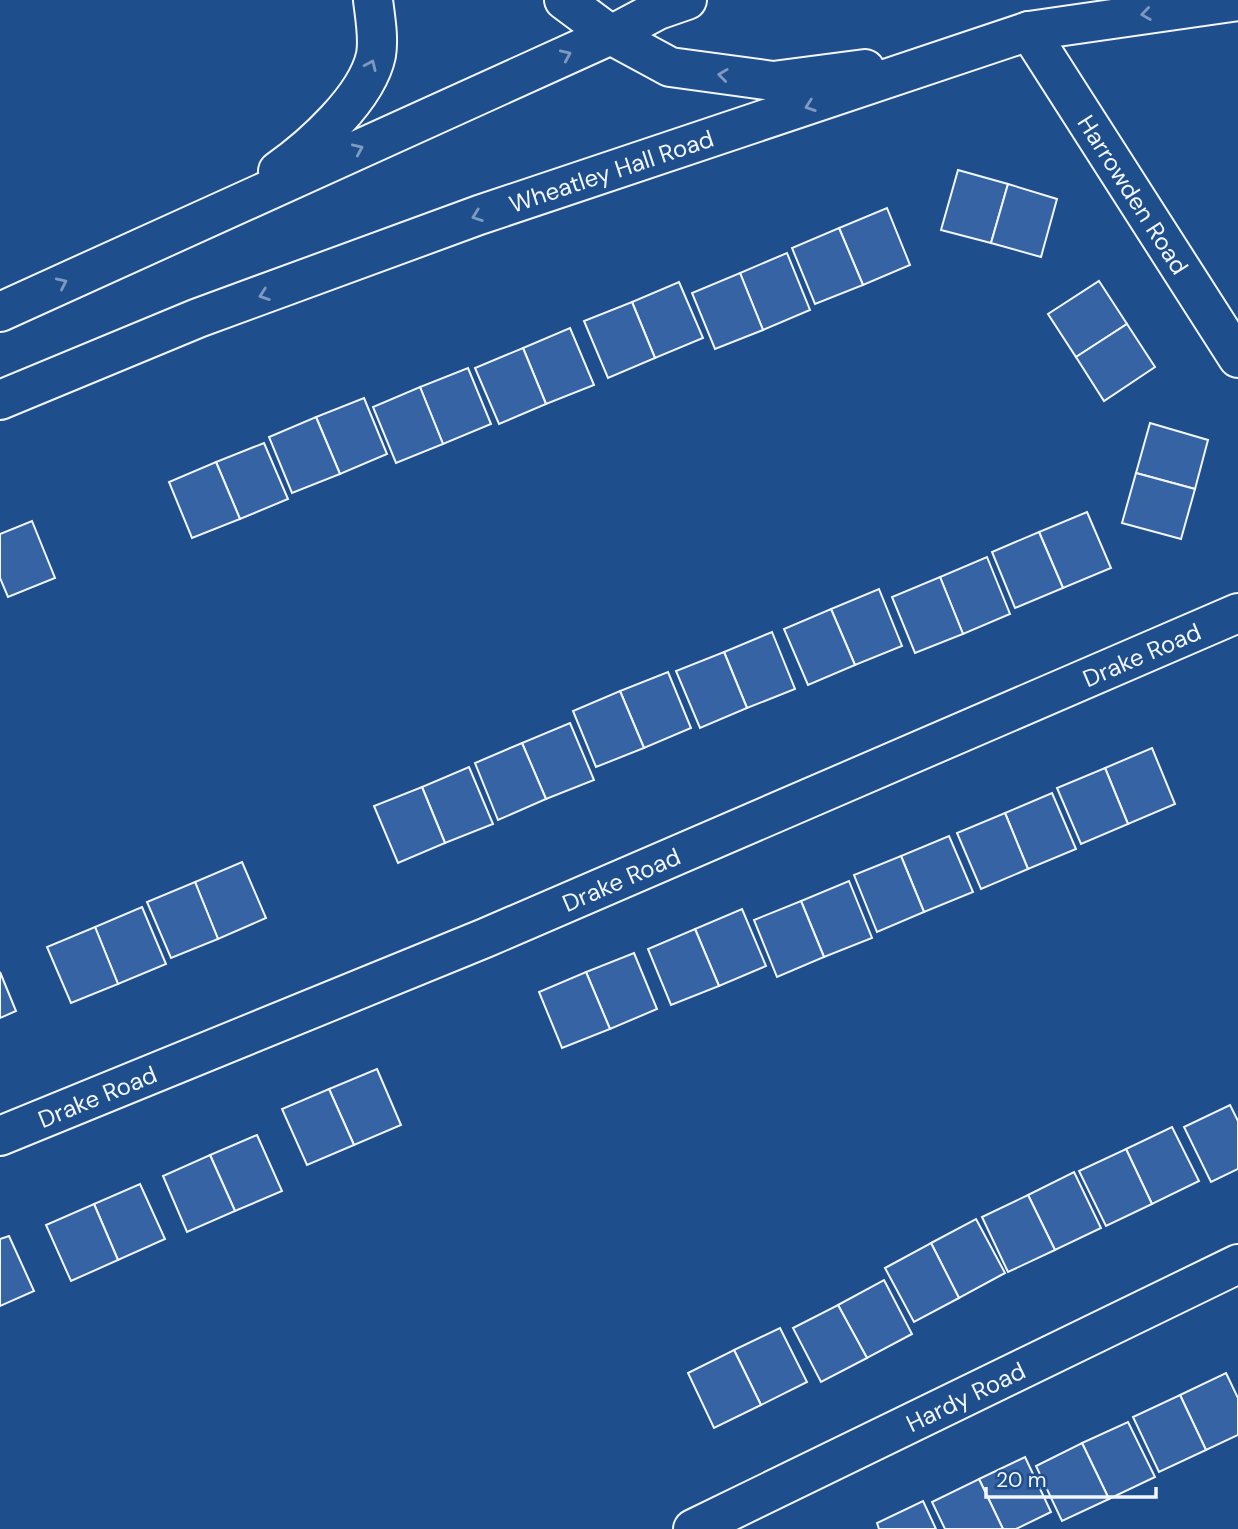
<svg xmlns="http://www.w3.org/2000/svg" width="1238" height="1529" viewBox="0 0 1238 1529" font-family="'DM Sans',sans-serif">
<rect width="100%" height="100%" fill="#1f4e8c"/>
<!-- building -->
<g fill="#3563a3" stroke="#f2f6ff" stroke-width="2">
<path d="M 958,170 L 1008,184 L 991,243 L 941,230 Z"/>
<path d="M 1008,184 L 1057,199 L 1041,257 L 991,243 Z"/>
<path d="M 887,208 L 910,265 L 863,285 L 839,228 Z"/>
<path d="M 839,228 L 863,285 L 815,304 L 792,248 Z"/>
<path d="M 787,253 L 810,310 L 763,330 L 740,273 Z"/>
<path d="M 740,273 L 763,330 L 715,349 L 692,293 Z"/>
<path d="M 1099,281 L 1127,324 L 1076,357 L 1048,314 Z"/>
<path d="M 679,282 L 703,338 L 655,358 L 632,302 Z"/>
<path d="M 632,302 L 655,358 L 608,378 L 584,321 Z"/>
<path d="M 1127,324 L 1155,367 L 1104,401 L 1076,357 Z"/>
<path d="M 570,328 L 594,385 L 546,404 L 523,348 Z"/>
<path d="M 523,348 L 546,404 L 499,424 L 475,368 Z"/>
<path d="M 468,368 L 491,424 L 443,444 L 420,387 Z"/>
<path d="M 420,387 L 443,444 L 396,463 L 373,407 Z"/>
<path d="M 364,398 L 387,454 L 340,474 L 316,417 Z"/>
<path d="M 316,417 L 340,474 L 292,493 L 269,437 Z"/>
<path d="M 1150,423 L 1208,440 L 1195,489 L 1136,473 Z"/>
<path d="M 264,443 L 288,499 L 240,519 L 216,462 Z"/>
<path d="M 216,462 L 240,519 L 192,538 L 169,482 Z"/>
<path d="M 1136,473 L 1195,489 L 1181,539 L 1122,523 Z"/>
<path d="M 1087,512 L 1111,568 L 1063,588 L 1039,532 Z"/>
<path d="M 32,521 L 55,578 L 8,597 L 0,578 L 0,534 Z"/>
<path d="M 1039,532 L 1063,588 L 1015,608 L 992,552 Z"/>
<path d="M 987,557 L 1010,614 L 963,634 L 940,577 Z"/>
<path d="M 940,577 L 963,634 L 915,653 L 892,597 Z"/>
<path d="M 879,589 L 902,646 L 855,665 L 831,609 Z"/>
<path d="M 831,609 L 855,665 L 808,685 L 784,629 Z"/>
<path d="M 772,632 L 795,689 L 747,708 L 724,652 Z"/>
<path d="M 724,652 L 747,708 L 700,728 L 676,671 Z"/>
<path d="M 668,672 L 691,728 L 644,748 L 620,691 Z"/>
<path d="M 620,691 L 644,748 L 596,767 L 573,711 Z"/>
<path d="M 570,723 L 594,780 L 546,799 L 522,743 Z"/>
<path d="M 522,743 L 546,799 L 498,820 L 475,763 Z"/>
<path d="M 1152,748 L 1175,804 L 1128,824 L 1105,768 Z"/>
<path d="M 469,767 L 493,824 L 445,843 L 422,787 Z"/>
<path d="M 1105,768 L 1128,824 L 1081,844 L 1057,788 Z"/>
<path d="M 422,787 L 445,843 L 398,863 L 374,806 Z"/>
<path d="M 1052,793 L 1076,849 L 1028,869 L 1005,813 Z"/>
<path d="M 1005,813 L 1028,869 L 981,889 L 957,833 Z"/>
<path d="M 949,836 L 973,892 L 924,912 L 901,856 Z"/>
<path d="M 901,856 L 924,912 L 877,932 L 854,875 Z"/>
<path d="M 242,862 L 266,918 L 218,939 L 195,882 Z"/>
<path d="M 849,881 L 872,938 L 824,957 L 801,901 Z"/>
<path d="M 195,882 L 218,939 L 171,958 L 147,902 Z"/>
<path d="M 801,901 L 824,957 L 777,977 L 754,920 Z"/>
<path d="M 142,907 L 166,964 L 118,984 L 95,927 Z"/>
<path d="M 742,909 L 766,966 L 719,986 L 695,929 Z"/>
<path d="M 95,927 L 118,984 L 71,1003 L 47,947 Z"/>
<path d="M 695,929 L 719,986 L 671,1005 L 648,949 Z"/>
<path d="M 634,953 L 657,1009 L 610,1029 L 586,972 Z"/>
<path d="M 0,972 L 16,1011 L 0,1018 Z"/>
<path d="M 586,972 L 610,1029 L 562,1048 L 539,992 Z"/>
<path d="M 377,1069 L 401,1125 L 354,1145 L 329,1089 Z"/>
<path d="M 329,1089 L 354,1145 L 307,1165 L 282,1109 Z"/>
<path d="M 1230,1105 L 1238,1121 L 1238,1169 L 1211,1182 L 1184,1127 Z"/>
<path d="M 1172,1127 L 1199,1181 L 1152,1204 L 1126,1149 Z"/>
<path d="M 257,1135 L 282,1191 L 235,1211 L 210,1155 Z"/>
<path d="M 1126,1149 L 1152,1204 L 1106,1226 L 1079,1171 Z"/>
<path d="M 210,1155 L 235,1211 L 187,1232 L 163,1176 Z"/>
<path d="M 1074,1172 L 1101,1228 L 1055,1250 L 1028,1195 Z"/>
<path d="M 140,1184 L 165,1239 L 118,1260 L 94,1204 Z"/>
<path d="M 1028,1195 L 1055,1250 L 1008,1272 L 982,1217 Z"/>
<path d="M 94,1204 L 118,1260 L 71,1281 L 46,1225 Z"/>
<path d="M 976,1219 L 1005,1273 L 959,1298 L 931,1243 Z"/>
<path d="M 9,1236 L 34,1291 L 0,1306 L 0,1239 Z"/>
<path d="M 931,1243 L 959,1298 L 914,1322 L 885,1268 Z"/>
<path d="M 884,1280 L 912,1334 L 867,1358 L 838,1305 Z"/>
<path d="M 838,1305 L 867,1358 L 821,1382 L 793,1328 Z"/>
<path d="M 780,1328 L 807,1382 L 761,1405 L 734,1350 Z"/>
<path d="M 734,1350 L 761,1405 L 714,1428 L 688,1373 Z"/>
<path d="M 1226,1373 L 1238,1398 L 1238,1435 L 1206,1450 L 1180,1395 Z"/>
<path d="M 1180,1395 L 1206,1450 L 1159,1472 L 1133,1417 Z"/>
<path d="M 1128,1422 L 1155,1477 L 1109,1499 L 1082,1443 Z"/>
<path d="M 1082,1443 L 1109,1499 L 1062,1521 L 1036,1466 Z"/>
<path d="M 1025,1457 L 1051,1512 L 1016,1529 L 1003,1529 L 979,1479 Z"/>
<path d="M 979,1479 L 1003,1529 L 945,1529 L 932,1502 Z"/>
<path d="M 923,1501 L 936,1529 L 879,1529 L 877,1523 Z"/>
</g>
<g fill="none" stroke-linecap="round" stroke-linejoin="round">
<!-- minor casing -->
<g stroke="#f2f6ff" stroke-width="42">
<g id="minor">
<path id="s1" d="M 1029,31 L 1238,358"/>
<path id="s2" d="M 0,1136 L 485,938 L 1238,613"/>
<path id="s3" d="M 693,1529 L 1238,1264"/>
</g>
</g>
<!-- highway casing -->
<g stroke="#f2f6ff" stroke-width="42">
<g id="highway">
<path d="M 564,0 L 611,35 L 670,67 L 773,81 L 865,69"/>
<path d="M 278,171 C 312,147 367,98 376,55 C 379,38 375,17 373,0"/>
<path d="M 0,312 L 611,35 L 658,10 L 687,0"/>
<path id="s4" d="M 0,400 L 198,318 L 479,215 L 1029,31 L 1238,1"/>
</g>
</g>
<!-- minor -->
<use href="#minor" stroke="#1f4e8c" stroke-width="38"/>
<!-- highway -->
<use href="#highway" stroke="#1f4e8c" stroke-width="38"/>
</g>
<!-- one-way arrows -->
<defs><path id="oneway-chevron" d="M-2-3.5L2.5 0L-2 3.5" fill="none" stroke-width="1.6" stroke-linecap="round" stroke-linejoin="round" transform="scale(1.75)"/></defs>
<g stroke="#7e9ac0">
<use href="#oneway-chevron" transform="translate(1146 14) rotate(172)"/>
<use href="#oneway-chevron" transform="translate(566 55) rotate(-24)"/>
<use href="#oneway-chevron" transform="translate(371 65) rotate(-66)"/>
<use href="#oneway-chevron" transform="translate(723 75) rotate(-173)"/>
<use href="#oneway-chevron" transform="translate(810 106) rotate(161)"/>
<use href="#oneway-chevron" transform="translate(358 149) rotate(-24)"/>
<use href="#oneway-chevron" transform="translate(477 216) rotate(160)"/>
<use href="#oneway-chevron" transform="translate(62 283) rotate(-25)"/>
<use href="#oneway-chevron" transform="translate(264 295) rotate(161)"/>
</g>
<g text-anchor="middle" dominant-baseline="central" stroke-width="5" stroke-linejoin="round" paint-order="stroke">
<!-- street labels -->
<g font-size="24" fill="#f2f6ff" stroke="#1f4e8c">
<text stroke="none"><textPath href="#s4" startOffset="653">Wheatley Hall Road</textPath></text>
<text stroke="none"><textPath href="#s1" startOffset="194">Harrowden Road</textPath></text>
<text stroke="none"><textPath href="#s2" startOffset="1239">Drake Road</textPath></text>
<text stroke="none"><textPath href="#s2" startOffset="672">Drake Road</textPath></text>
<text stroke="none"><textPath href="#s2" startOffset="105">Drake Road</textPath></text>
<text stroke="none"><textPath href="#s3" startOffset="303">Hardy Road</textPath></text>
</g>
</g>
<!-- scale -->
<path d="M986 1487v10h170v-10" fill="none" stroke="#f2f6ff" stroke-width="3.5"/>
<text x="996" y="1487" font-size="21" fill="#f2f6ff" stroke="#1f4e8c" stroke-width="5" paint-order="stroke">20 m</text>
</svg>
